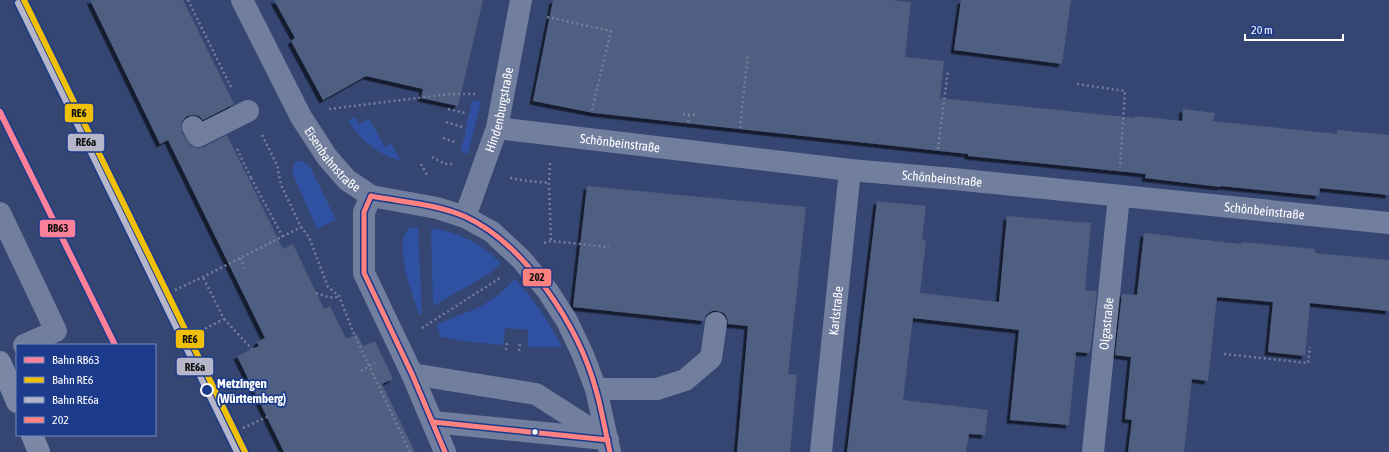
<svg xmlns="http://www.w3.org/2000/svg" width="1389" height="452" viewBox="0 0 1389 452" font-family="'Asap Condensed',sans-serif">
<defs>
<filter id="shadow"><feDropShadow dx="-3.5" dy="3.5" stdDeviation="0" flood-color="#0009"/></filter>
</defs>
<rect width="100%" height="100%" fill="#354672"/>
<!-- green -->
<g fill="#3051a2">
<path d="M 472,100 L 481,102 L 468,154 L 461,152 Z"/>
<path d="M 355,117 L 359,124 L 369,119 L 385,147 L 391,143 L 401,161 C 376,153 363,142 348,121 Z"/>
<path d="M 295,161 L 303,161 L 310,167 L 336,220 L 317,229 L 292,172 Z"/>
<path d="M 418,227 L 422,314 L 419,314 C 412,294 398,257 404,236 C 405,233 408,230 409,228 Z"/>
<path d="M 431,228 C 458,231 482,245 501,263 L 489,274 L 433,306 Z"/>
<path d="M 515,279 C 535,300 549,322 562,347 L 528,347 L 528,330 L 505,328 L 503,345 L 462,341 L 440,337 L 437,324 L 480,307 L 498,295 Z"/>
</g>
<!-- building -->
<g fill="#4f5e81" filter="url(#shadow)">
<path d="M 90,0 L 183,0 L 234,104 L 203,120 L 199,116 L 194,115 L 187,116 L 182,121 L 181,126 L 182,133 L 191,146 L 198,148 L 204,147 L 227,135 L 283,249 L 293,244 L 324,309 L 330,306 L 346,339 L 357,334 L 363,346 L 375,341 L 393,379 L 382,384 L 415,452 L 284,452 L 237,356 L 259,346 L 257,342 L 265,338 L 168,140 L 160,144 Z"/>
<path d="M 274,0 L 483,0 L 458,106 L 421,98 L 423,89 L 366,76 L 323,100 L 291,41 L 295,38 Z"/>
<path d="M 553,0 L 891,0 L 911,2 L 905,57 L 944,61 L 940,98 L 1135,118 L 1135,116 L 1182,121 L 1183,109 L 1215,113 L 1213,121 L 1337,134 L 1337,130 L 1389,135 L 1389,195 L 1320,188 L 1319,196 L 1221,186 L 1221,187 L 1145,178 L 1146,174 L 968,156 L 968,154 L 594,113 L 533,101 Z"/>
<path d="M 961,0 L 1071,0 L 1062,64 L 954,50 Z"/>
<path d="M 587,186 L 806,207 L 788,374 L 797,375 L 790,452 L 737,452 L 748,326 L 728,324 L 727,318 L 724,313 L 717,311 L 712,311 L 706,315 L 704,321 L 573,307 Z"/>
<path d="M 877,201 L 926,206 L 922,240 L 926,241 L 920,293 L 999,302 L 1007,216 L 1091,223 L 1085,290 L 1097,291 L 1090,353 L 1076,352 L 1069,425 L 1010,420 L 1019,330 L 913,318 L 903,400 L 988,410 L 985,435 L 969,434 L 966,452 L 847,452 Z"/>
<path d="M 1144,233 L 1241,244 L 1242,242 L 1315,249 L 1315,253 L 1389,260 L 1389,311 L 1310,303 L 1305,356 L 1268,352 L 1273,302 L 1217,297 L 1208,381 L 1192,379 L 1184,452 L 1128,452 L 1132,420 L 1125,419 L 1131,357 L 1115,355 L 1122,294 L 1137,295 Z"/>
</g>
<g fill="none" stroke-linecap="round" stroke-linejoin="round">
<!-- path -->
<g stroke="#717e9e" stroke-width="2.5" stroke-dasharray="2 3" stroke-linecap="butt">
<path d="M 188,0 L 231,87"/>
<path d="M 547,17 L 611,31 L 592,110"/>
<path d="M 1077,84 L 1125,91 L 1120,168"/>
<path d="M 329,109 L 450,94 L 476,94"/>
<path d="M 448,109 L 465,113"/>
<path d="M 683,114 L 695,115"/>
<path d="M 446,122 L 462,127"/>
<path d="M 688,122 L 689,114"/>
<path d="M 740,128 L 748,53"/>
<path d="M 262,135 L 277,165 L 281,185 L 301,227 L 309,237 L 328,287 L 339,296 L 354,334 L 410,452"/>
<path d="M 443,138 L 457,143"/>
<path d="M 237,149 L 251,178 L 249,179"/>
<path d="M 938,149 L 948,70"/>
<path d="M 432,157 L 445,164 L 454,164"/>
<path d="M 550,163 L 549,183 L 551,241"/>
<path d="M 421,164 L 428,177"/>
<path d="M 251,178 L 283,237"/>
<path d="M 510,178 L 528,181 L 549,183"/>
<path d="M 544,243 L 551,241 L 609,247"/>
<path d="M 240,258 L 245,268"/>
<path d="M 175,290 L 203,277 L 301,227"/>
<path d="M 316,293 C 324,295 331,300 339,296"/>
<path d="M 224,319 L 252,349"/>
<path d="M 422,328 L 500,278"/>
<path d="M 196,333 L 224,319 L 203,277"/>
<path d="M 506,350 L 507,342"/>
<path d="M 519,351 L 520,343"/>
<path d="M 1224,354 L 1308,363 L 1310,347"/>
<path d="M 361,371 L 375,363"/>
<path d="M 243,428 L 267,417"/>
</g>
<!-- minor -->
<g stroke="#717e9e" stroke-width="22">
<path id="s1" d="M 242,0 L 301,117 L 327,157 L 347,180 L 371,196 L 437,208 L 465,217 L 492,232 L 521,259 L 547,290 L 567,321 L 583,355 L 596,389 L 610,452"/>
<path d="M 193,127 L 198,136 L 248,111"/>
<path id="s2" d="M 497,128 L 850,170 L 954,179 L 1389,223"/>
<path d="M 371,196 L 364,212 L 364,273 L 412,374 L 445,452"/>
<path d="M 0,213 L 56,331 L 24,345"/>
<path id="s3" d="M 465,217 L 497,128 L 521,0"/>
<path d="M 412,374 L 536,394 L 608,440"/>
<path d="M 596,389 L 657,389 L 685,380 L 711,358 L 716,323"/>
<path d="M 433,422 L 605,439"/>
<path id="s4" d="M 821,452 L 850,170"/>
<path id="s5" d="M 1093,452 L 1119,196"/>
</g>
<!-- major -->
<g stroke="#7c87a5" stroke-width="22">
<path d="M 0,362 L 17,402"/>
<path d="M 32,435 L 39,452"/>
</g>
<!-- bus-1 casing -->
<g stroke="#1c3b8b" stroke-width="8">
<g id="bus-1">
<path d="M 371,196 C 402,202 437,204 466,217 C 526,245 579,327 596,390 C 602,410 605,431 610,452"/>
<path d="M 371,196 L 364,212 L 364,273 L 412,374 L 445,452"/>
<path d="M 433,422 L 608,440"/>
</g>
</g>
<!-- bus-1 -->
<use href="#bus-1" stroke="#ff8180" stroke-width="5"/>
<!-- rail-1 casing -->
<g stroke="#1c3b8b" stroke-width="9">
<path id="rail-1" d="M 0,112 L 115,345"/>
</g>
<!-- rail-2 casing -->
<g stroke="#1c3b8b" stroke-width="9">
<path id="rail-2" d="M 24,0 L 245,452"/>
</g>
<!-- rail-3 casing -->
<g stroke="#1c3b8b" stroke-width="9">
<path id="rail-3" d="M 18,3 L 237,452"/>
</g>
<!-- rail-1 -->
<use href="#rail-1" stroke="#ff8099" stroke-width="6"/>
<!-- rail-2 -->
<use href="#rail-2" stroke="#f0c008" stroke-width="6"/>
<!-- rail-3 -->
<use href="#rail-3" stroke="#b5b6ca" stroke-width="6"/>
</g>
<!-- markers -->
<circle fill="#1c3b8b" stroke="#fff" stroke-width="2" cx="207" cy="390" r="6"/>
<circle fill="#fff" stroke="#1c3b8b" stroke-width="1.5" cx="535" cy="432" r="3.5"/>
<g text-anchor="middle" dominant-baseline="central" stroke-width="3.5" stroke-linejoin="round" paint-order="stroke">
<!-- street labels -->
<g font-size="13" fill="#fff" stroke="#1c3b8b">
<text stroke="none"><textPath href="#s3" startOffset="113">Hindenburgstraße</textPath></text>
<text stroke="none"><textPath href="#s2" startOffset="124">Schönbeinstraße</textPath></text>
<text stroke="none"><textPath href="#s1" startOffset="184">Eisenbahnstraße</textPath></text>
<text stroke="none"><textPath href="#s2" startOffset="448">Schönbeinstraße</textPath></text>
<text stroke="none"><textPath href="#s2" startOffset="772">Schönbeinstraße</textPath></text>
<text stroke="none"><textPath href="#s4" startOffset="142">Karlstraße</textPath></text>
<text stroke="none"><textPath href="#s5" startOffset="129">Olgastraße</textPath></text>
</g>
<!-- stop labels -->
<g font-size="13" font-weight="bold" fill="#fff" stroke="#1c3b8b" text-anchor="start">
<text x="217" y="383">Metzingen<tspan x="217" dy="15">(Württemberg)</tspan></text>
</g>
</g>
<g stroke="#1c3b8b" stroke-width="1.5">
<rect x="64" y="103" width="30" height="20" rx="4" fill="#f0c008"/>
<rect x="67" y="133" width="38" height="19" rx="4" fill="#b5b6ca"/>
<rect x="39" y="219" width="37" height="19" rx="4" fill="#ff8099"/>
<rect x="522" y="268" width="30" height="19" rx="4" fill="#ff8180"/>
<rect x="175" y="329" width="30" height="20" rx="4" fill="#f0c008"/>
<rect x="176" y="357" width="38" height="19" rx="4" fill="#b5b6ca"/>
</g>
<g font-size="11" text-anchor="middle" font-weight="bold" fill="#111">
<text x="79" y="117">RE6</text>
<text x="86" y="146">RE6a</text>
<text x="58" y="232">RB63</text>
<text x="537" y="281">202</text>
<text x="190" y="343">RE6</text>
<text x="195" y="371">RE6a</text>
</g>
<!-- legend -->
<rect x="16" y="344" width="140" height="92" fill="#1c3b8b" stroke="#7789b9"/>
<rect x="24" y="357" width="20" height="6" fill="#ff8099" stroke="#7789b9"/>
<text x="52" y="364" font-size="12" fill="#ffffff">Bahn RB63</text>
<rect x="24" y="377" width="20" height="6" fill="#f0c008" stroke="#7789b9"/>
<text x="52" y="384" font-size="12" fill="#ffffff">Bahn RE6</text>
<rect x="24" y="397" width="20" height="6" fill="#b5b6ca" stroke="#7789b9"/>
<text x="52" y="404" font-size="12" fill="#ffffff">Bahn RE6a</text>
<rect x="24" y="417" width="20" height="6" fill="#ff8180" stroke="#7789b9"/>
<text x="52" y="424" font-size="12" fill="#ffffff">202</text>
<!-- scale -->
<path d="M1245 34v6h98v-6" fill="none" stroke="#ffffff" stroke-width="2"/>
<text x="1251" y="34" font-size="12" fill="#ffffff" stroke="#1c3b8b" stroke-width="3" paint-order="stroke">20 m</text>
</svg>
